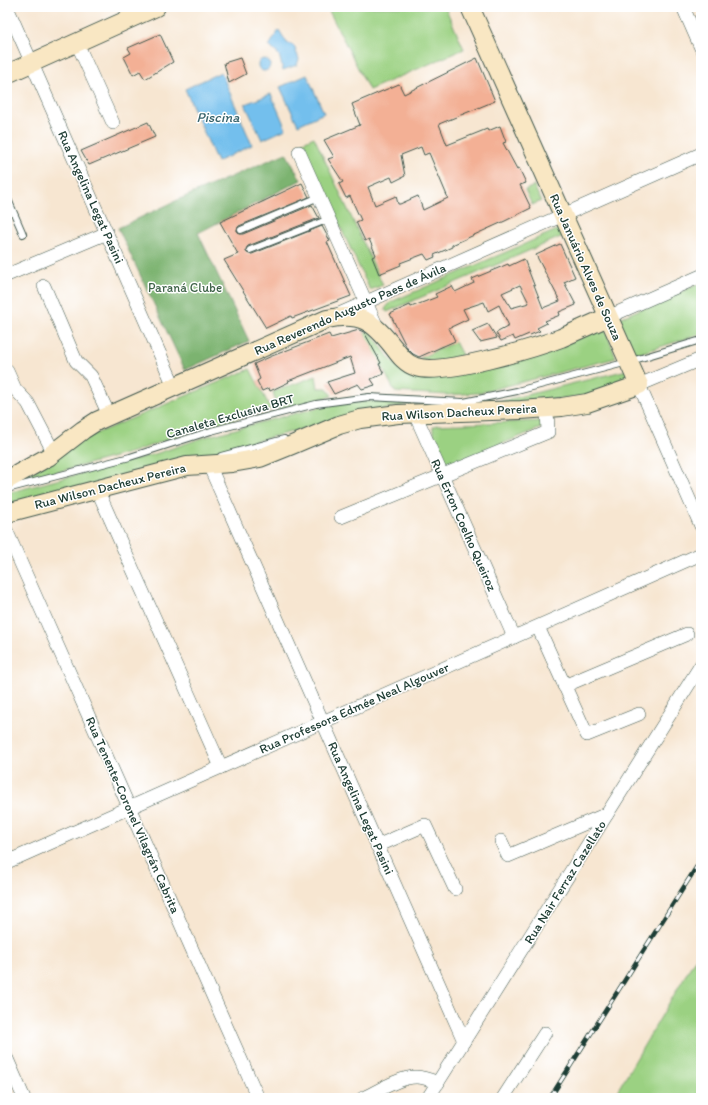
<svg xmlns="http://www.w3.org/2000/svg" width="708" height="1105" viewBox="0 0 708 1105" font-family="Itim,sans-serif">
<rect width="100%" height="100%" fill="#fff"/>
<filter id="ink" filterUnits="userSpaceOnUse"><feTurbulence type="fractalNoise" baseFrequency=".025" numOctaves="2"/><feDisplacementMap in="SourceGraphic" scale="8" xChannelSelector="R" yChannelSelector="G"/><feConvolveMatrix kernelMatrix="1 2 1 2 8 2 1 2 1" color-interpolation-filters="sRGB"/></filter>
<filter id="wash" filterUnits="userSpaceOnUse"><feTurbulence type="fractalNoise" baseFrequency=".012" numOctaves="4" result="noise"/><feDisplacementMap in="SourceGraphic" scale="16" xChannelSelector="R" yChannelSelector="G"/><feGaussianBlur stdDeviation="0.9" result="paint"/><feColorMatrix in="noise" values="0 0 0 0 0 0 0 0 0 0 0 0 0 0 0 0 0 1.4 0 .05"/><feComposite in="paint" operator="in"/></filter>
<g filter="url(#wash)">
<rect width="100%" height="100%" fill="#f7e6d1"/>
<!-- green -->
<g fill="#9bd182" stroke="#5d875b">
<path d="M 327,7 L 445,7 L 464,49 L 369,90 Z"/>
<path d="M 314,137 L 383,285 L 370,290 L 301,143 Z"/>
<path d="M 534,186 L 541,201 L 532,205 L 525,190 Z"/>
<path d="M 559,229 L 563,236 L 387,312 L 385,309 L 391,302 Z"/>
<path d="M 701,283 L 701,334 L 631,356 L 615,320 Z"/>
<path d="M 605,328 L 616,358 L 479,393 L 448,395 L 395,392 L 364,332 L 370,331 C 392,361 399,381 440,376 Z"/>
<path d="M 455,342 L 462,355 C 450,359 432,365 420,358 Z"/>
<path d="M 250,369 L 271,409 L 200,428 L 133,452 L 13,484 L 90,436 Z"/>
<path d="M 627,370 L 630,379 L 599,394 L 470,409 Z"/>
<path d="M 316,376 L 318,388 L 327,388 L 332,396 L 278,410 L 273,392 Z"/>
<path d="M 374,401 L 411,404 L 355,415 L 7,507 L 7,493 L 155,454 L 205,437 L 316,408 L 344,403 Z"/>
<path d="M 540,421 L 542,424 L 541,428 L 447,466 L 433,432 L 433,427 L 437,425 Z"/>
<path d="M 701,949 L 701,1098 L 613,1098 Z"/>
</g>
<!-- forest -->
<path fill="#7cb370" stroke="#4e7852" d="M 286,153 L 301,180 L 198,233 L 249,341 L 185,370 L 118,228 L 182,198 Z"/>
<!-- water -->
<g fill="#73bfed" stroke="#497e90">
<path d="M 279,30 L 287,43 L 294,46 L 299,59 L 297,65 L 283,70 L 279,55 L 269,46 Z"/>
<circle cx="264" cy="65" r="6"/>
<path d="M 221,72 L 252,145 L 217,162 L 185,89 Z"/>
<path d="M 307,75 L 324,113 L 298,125 L 280,87 Z"/>
<path d="M 271,94 L 286,129 L 262,140 L 245,104 Z"/>
</g>
<g id="blocks">
<!-- building -->
<g fill="#f3b095" fill-rule="evenodd">
<path d="M 160,34 L 173,62 L 145,79 L 140,71 L 133,75 L 124,57 L 131,53 L 128,48 Z"/>
<path d="M 240,58 L 246,74 L 229,83 L 224,63 Z"/>
<path d="M 477,58 L 495,101 L 439,124 L 447,145 L 487,129 L 488,131 L 500,126 L 506,142 L 503,143 L 517,169 L 519,168 L 526,183 L 520,185 L 531,208 L 505,221 L 452,245 L 452,247 L 434,255 L 435,257 L 428,260 L 424,254 L 400,263 L 401,265 L 379,274 L 372,257 L 376,255 L 369,239 L 365,241 L 356,222 L 361,220 L 350,196 L 346,198 L 339,184 L 343,182 L 328,159 L 334,157 L 324,140 L 360,125 L 352,104 L 399,84 L 404,94 ZM 421,147 L 424,155 L 429,153 L 448,198 L 423,210 L 418,196 L 400,204 L 398,204 L 396,196 L 375,205 L 368,187 L 391,177 L 393,182 L 405,176 L 401,155 Z"/>
<path d="M 148,122 L 155,137 L 89,165 L 81,151 Z"/>
<path d="M 302,183 L 309,197 L 239,226 L 237,229 L 237,232 L 240,234 L 243,234 L 312,205 L 319,218 L 248,246 L 246,249 L 246,252 L 249,254 L 252,254 L 322,226 L 330,241 L 327,242 L 351,296 L 292,318 L 291,316 L 266,328 L 224,260 L 238,254 L 220,222 Z"/>
<path d="M 560,244 L 575,277 L 564,282 L 576,305 L 559,312 L 560,315 L 545,321 L 547,323 L 537,328 L 540,331 L 530,335 L 529,334 L 515,340 L 513,336 L 501,341 L 496,333 L 509,326 L 499,305 L 488,311 L 484,302 L 463,309 L 468,319 L 449,328 L 455,341 L 419,357 L 413,354 L 407,348 L 390,314 L 410,305 L 411,307 L 437,297 L 435,294 L 452,286 L 455,292 L 474,283 L 472,279 L 508,264 L 509,266 L 524,259 L 543,308 L 560,301 L 536,255 ZM 520,285 L 529,303 L 511,308 L 502,293 Z"/>
<path d="M 488,324 L 497,338 L 480,342 L 472,331 Z"/>
<path d="M 359,330 L 364,332 L 381,363 L 379,364 L 384,374 L 371,379 L 375,385 L 362,389 L 358,384 L 334,394 L 327,382 L 355,373 L 350,357 L 288,381 L 289,382 L 270,391 L 269,388 L 262,391 L 257,381 L 260,379 L 254,364 L 272,356 L 329,334 L 331,338 Z"/>
</g>
</g>
</g>
<g filter="url(#ink)">
<use href="#blocks" fill-opacity="0" stroke="#3f564c" stroke-width="1"/>
<g fill="none" stroke-linecap="round" stroke-linejoin="round">
<!-- lane casing -->
<g stroke="#3f564c" stroke-width="8">
<g id="lane">
<path d="M 7,197 L 23,234"/>
<path d="M 241,230 L 319,197"/>
<path d="M 250,250 L 329,219"/>
<path d="M 459,403 L 517,391 L 628,362 L 701,340"/>
<path d="M 221,456 L 284,439"/>
<path d="M 7,489 L 130,457 L 211,431 L 316,404 L 369,397 L 463,402"/>
</g>
</g>
<!-- street casing -->
<g stroke="#3f564c" stroke-width="14">
<g id="street">
<path d="M 7,7 L 174,386"/>
<path d="M 683,7 L 701,48"/>
<path d="M 77,43 L 113,123"/>
<path d="M 299,152 L 377,327"/>
<path d="M 7,275 L 107,233"/>
<path d="M 44,286 L 76,361 L 91,376 L 109,415"/>
<path d="M 337,315 L 701,154"/>
<path d="M 608,317 L 701,276"/>
<path d="M 701,359 L 639,385 L 701,526"/>
<path d="M 7,371 L 15,389 L 28,403 L 54,453"/>
<path d="M 415,414 L 514,637"/>
<path d="M 209,465 L 464,1041"/>
<path d="M 97,489 L 221,767"/>
<path d="M 341,517 L 548,432 L 547,408"/>
<path d="M 7,532 L 258,1098"/>
<path d="M 538,627 L 587,735 L 639,714"/>
<path d="M 564,686 L 687,634"/>
<path d="M 501,841 L 508,856 L 607,814"/>
<path d="M 377,846 L 425,825 L 455,889"/>
<path d="M 7,862 L 701,554"/>
<path d="M 7,1059 L 24,1098"/>
<path d="M 363,1098 C 378,1091 400,1077 416,1077 C 423,1077 431,1080 438,1083"/>
<path d="M 428,1098 L 701,665"/>
<path d="M 503,1098 L 545,1033"/>
</g>
</g>
<!-- secondary casing -->
<g stroke="#3f564c" stroke-width="20">
<g id="secondary">
<path d="M 7,74 L 156,7"/>
<path d="M 7,480 L 48,457 L 83,430 L 97,421 L 327,319 C 361,312 373,321 394,348 C 400,356 406,364 416,367 C 441,376 535,348 561,338 C 577,331 592,324 608,317"/>
<path d="M 7,513 L 187,466 L 232,463 L 260,458 L 292,445 L 339,425 L 360,419 L 398,414 L 521,410 L 562,407 L 587,403 L 639,385 L 470,7"/>
</g>
</g>
<!-- lane -->
<use href="#lane" stroke="#fff" stroke-width="6"/>
<!-- street -->
<use href="#street" stroke="#fff" stroke-width="13"/>
<!-- secondary -->
<use href="#secondary" stroke="#f9e7c3" stroke-width="18"/>
<!-- rail casing -->
<g stroke="#1f3d34" stroke-width="4.5">
<path id="rail" d="M 550,1098 L 701,860"/>
</g>
<!-- rail -->
<use href="#rail" stroke="#fff" stroke-width="3" stroke-dasharray="9" stroke-linecap="butt"/>
</g>
</g>
<g text-anchor="middle" dominant-baseline="central" stroke-width="3" stroke-linejoin="round" paint-order="stroke">
<!-- street labels -->
<g font-size="13" fill="#1f3d34" stroke="#fff">
<text transform="translate(91 197) rotate(66)">Rua Angelina Legat Pasini</text>
<text transform="translate(586 267) rotate(66)">Rua Januário Alves de Souza</text>
<text transform="translate(350 309) rotate(-24)">Rua Reverendo Augusto Paes de Ávila</text>
<text transform="translate(459 412) rotate(-3)">Rua Wilson Dacheux Pereira</text>
<text transform="translate(230 416) rotate(-16)">Canaleta Exclusiva BRT</text>
<text transform="translate(110 486) rotate(-14)">Rua Wilson Dacheux Pereira</text>
<text transform="translate(464 525) rotate(66)">Rua Erton Coelho Queiroz</text>
<text transform="translate(354 708) rotate(-24)">Rua Professora Edmée Neal Algouver</text>
<text transform="translate(361 808) rotate(66)">Rua Angelina Legat Pasini</text>
<text transform="translate(133 815) rotate(66)">Rua Tenente-Coronel Vilagrán Cabrita</text>
<text transform="translate(565 882) rotate(-58)">Rua Nair Ferraz Cazellato</text>
</g>
<!-- park labels -->
<g font-size="13" fill="#3e6248" stroke="#fff">
<text x="185" y="287">Paraná Clube</text>
</g>
<!-- water labels -->
<g font-size="14" font-style="italic" fill="#38646c" stroke="#fff">
<text x="218" y="117">Piscina</text>
</g>
</g>
<!-- margin -->
<rect width="708" height="1105" fill="none" stroke="#fff" stroke-width="24"/>
</svg>
